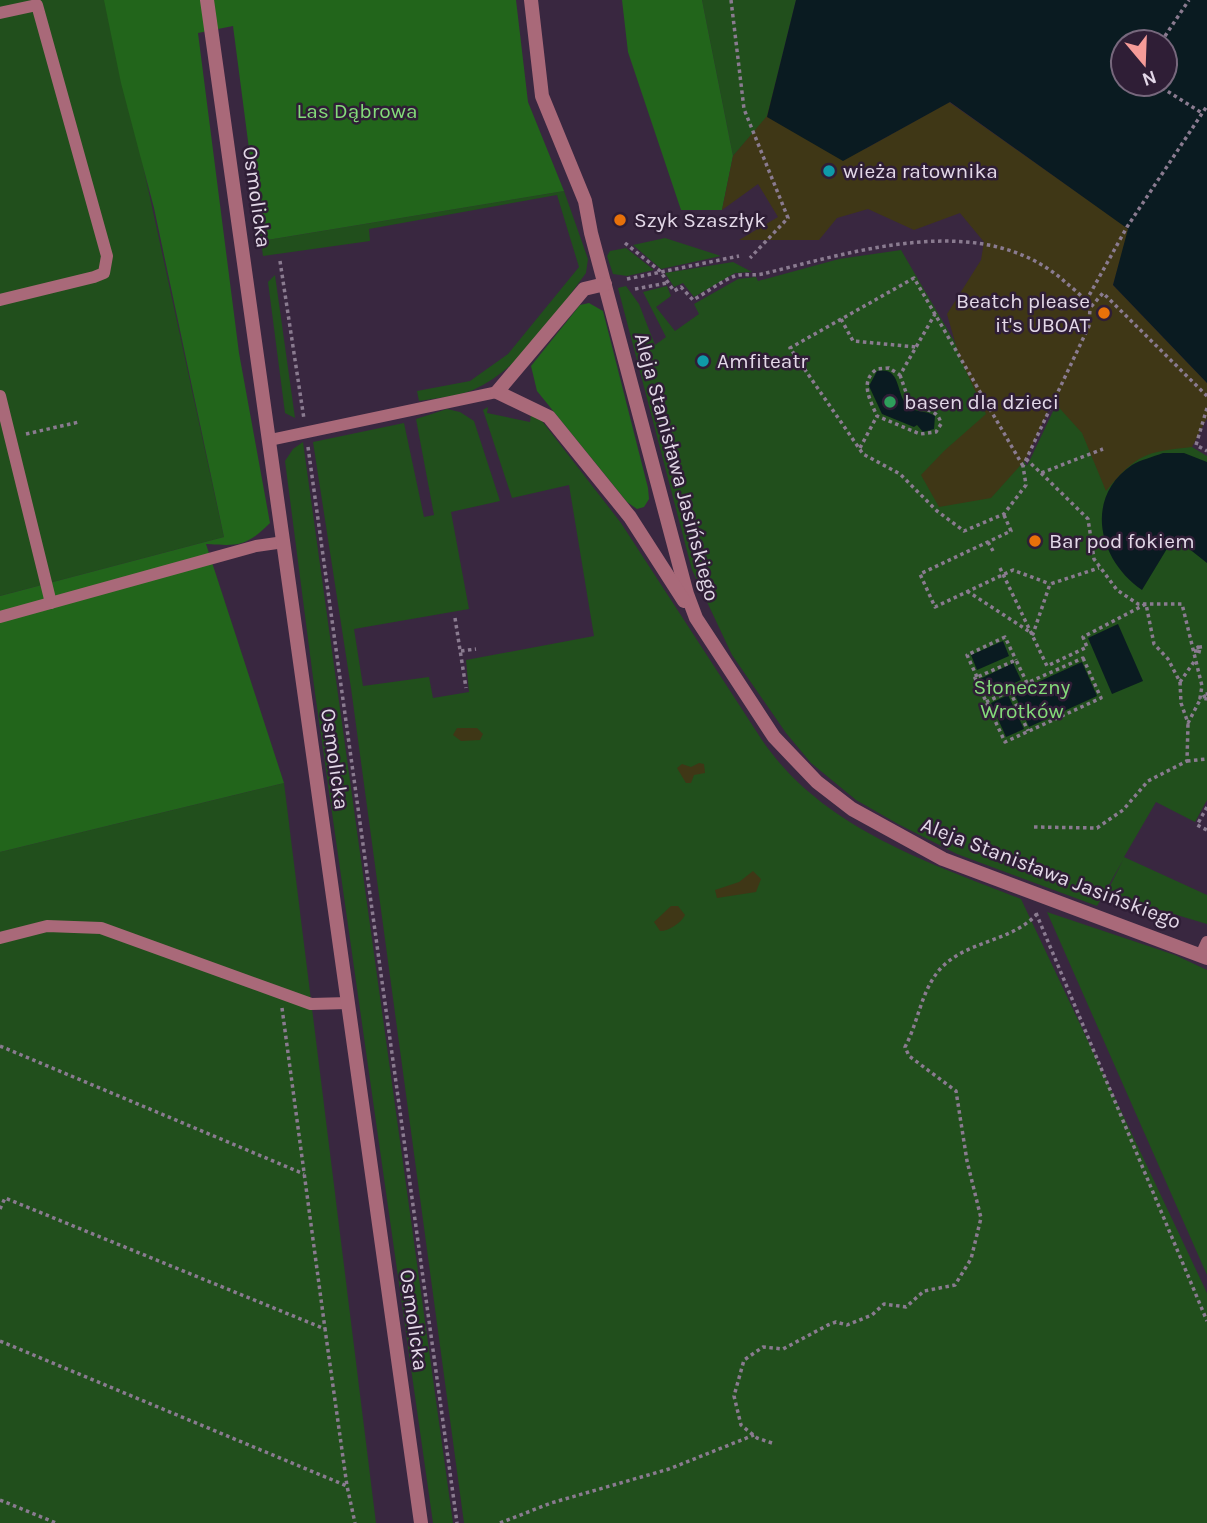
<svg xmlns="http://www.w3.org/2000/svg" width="1207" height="1523" viewBox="0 0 1207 1523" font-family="Karla,sans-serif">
<rect width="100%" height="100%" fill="#392740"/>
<!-- green -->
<g fill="#214f1c">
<path d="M 0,0 L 107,0 L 224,537 L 0,596 Z"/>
<path d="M 702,0 L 796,0 L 767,117 L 733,156 Z"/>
<path d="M 564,191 L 588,259 L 586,273 C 554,316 523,367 473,390 C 457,397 436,398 419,401 L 417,391 L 470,381 L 508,354 L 579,267 L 557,195 L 369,229 L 370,241 L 263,256 L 261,241 Z"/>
<path d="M 665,238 L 721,256 L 661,269 L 633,245 Z"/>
<path d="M 626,248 L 654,270 L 627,276 L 613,274 L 607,256 L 610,251 Z"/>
<path d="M 901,250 L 1027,466 L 1093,327 L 1192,447 L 1207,456 L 1207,800 L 1195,822 L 1156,802 L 1124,857 L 1207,895 L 1207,924 L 1106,894 L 1123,860 L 1097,906 L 957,854 L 898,824 L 856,800 L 811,763 L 786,733 L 732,655 L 692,570 L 618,288 L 626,286 L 639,304 L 655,345 L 666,337 L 643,292 L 667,286 L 671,296 L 656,307 L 675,331 L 699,314 L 694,304 L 738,279 L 756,277 L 758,281 L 839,259 Z"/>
<path d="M 733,262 L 752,272 L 735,273 L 694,297 L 683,283 L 674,287 L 665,273 Z"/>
<path d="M 275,275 L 295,418 L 285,413 L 268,282 Z"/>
<path d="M 488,407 L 487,413 L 530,422 L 531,415 L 542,421 L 621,523 L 762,740 C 822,828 927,862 1021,899 L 1207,1293 L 1207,1523 L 464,1523 L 351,688 L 313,442 L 404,423 L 424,517 L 434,515 L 416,419 L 447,409 L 460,412 L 474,421 L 500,501 L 451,512 L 469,609 L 354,629 L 363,686 L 429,677 L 433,698 L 469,692 L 466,660 L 594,636 L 569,485 L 512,498 L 483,410 Z"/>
<path d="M 303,442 L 453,1523 L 433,1523 L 315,693 L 285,461 L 293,449 Z"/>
<path d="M 284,783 L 376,1523 L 0,1523 L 0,852 Z"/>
<path d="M 1047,912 L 1175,955 L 1207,970 L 1207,1275 Z"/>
</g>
<!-- forest -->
<g fill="#22651b">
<path d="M 104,0 L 516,0 L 528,102 L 564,191 L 261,241 L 233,26 L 198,33 L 239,353 L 270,523 C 246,547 238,546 206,544 L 284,783 L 0,852 L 0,596 L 224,537 L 154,208 L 121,83 Z"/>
<path d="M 622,0 L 702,0 L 733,156 L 722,210 L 681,210 L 628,52 Z"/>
<path d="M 589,303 L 603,311 L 648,488 L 649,499 L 644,507 L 637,509 L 627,502 L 537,391 L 531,366 L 580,305 Z"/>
</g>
<!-- sand -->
<g fill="#3f3716">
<path d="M 782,59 L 865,149 L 949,102 L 1129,229 L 1113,285 L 1207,383 L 1207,418 L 1192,447 C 1145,452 1137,454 1106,491 L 1082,433 L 1053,401 L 1026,459 L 991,498 L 939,507 L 921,475 L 944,451 L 986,414 L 959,356 L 947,314 L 981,260 L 984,242 L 960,213 L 914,230 L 868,209 L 837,218 L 819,240 L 739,240 L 778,217 L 758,184 L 722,210 L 733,156 L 767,116 Z"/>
<path d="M 457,728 L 477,728 L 483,734 L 480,740 L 461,741 L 453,735 Z"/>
<path d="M 699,763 L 704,764 L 705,773 L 694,775 L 691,783 L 686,783 L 677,768 L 682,764 L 691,767 Z"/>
<path d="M 753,871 L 761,879 L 756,892 L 717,898 L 715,890 L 739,882 Z"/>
<path d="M 671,906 L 678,906 L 685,915 C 681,923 669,931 660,931 L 654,922 Z"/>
</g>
<!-- water -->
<g fill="#0a1b21" fill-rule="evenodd">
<path d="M 796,0 L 1207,0 L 1207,383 L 1113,285 L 1128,229 L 950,102 L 843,161 L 767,117 ZM 1165,42 L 1165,84 L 1123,84 L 1123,42 Z"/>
<path d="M 877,371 C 902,366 895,394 908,406 C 917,414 927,410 935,416 L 934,429 L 923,432 L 917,425 L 914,427 L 882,414 L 869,386 Z"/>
<path d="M 1163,453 L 1184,453 L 1207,462 L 1207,563 L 1183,544 L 1168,547 L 1142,590 C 1099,561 1083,498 1132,465 C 1140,460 1153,457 1163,453 Z"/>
<path d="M 1118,624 L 1143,681 L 1112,694 L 1088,638 Z"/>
<path d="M 1003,641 L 1009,656 L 977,670 L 971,655 Z"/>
<path d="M 1082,662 L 1097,696 L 1029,727 L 1014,693 Z"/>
<path d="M 1013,663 L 1021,680 L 988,695 L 980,679 Z"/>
<path d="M 1008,695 L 1024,729 L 1006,737 L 991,703 Z"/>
</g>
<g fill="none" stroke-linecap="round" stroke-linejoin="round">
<!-- path -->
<g stroke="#8a7b90" stroke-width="3.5" stroke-dasharray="3.5 3.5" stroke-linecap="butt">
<path d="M 731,0 L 744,109 L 788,218 L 750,258"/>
<path d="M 1161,42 L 1189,0"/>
<path d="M 1156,84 L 1202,113"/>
<path d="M 625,243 L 660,271 L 674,291 L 681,287 L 693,300 C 706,293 721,281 735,276 C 743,273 753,276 762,274 C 855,252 982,209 1064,281 C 1073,289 1085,297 1090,308 L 1103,293 L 1207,396"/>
<path d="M 280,261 L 304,419"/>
<path d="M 627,279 L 739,256"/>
<path d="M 635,289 L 667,283"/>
<path d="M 1086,301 L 1127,227 L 1207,106"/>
<path d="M 841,319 L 853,341 L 916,347"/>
<path d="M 900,375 L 910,404 C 922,411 938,407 941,424 L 936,432 L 920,434 L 877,416 C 870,400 859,381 877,369 L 889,368 L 900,375 L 935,314"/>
<path d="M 1207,408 L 1196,445 L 1207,451"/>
<path d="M 26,434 L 79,422"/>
<path d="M 308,447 L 457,1523"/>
<path d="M 860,448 L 877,416"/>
<path d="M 1026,459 L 1041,473 L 1103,449"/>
<path d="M 1023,466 L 914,278 L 790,348 L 863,454 L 900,474 L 937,511 L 964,531 L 1004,514 L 1026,485 L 1023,466 L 1089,326 L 1090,308"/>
<path d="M 1041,473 L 1088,519 L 1094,559 L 1117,590 L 1138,604 L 1182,604 L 1202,686 L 1200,698 L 1207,699"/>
<path d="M 1004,515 L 1011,531 L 920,574 L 935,607 L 1013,570 L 1050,584"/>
<path d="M 988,542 L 993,551"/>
<path d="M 1000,568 L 1047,666 L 1087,647 L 1083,637 L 1146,604 L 1154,644 L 1168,659 L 1180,682 L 1196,659"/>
<path d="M 967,591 L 1033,634 L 1050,584 L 1099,568"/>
<path d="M 455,618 L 466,688"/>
<path d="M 461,651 L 476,649"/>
<path d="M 1194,651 L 1199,651 L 1198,647 L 1197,648 L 1197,651 L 1201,652 L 1200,645 L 1203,644"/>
<path d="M 1083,658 L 1101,698 L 1005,742 L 975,678 L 1016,660 L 1027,683 Z"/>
<path d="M 977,677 L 967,655 L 1005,637 L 1016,660"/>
<path d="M 1180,682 L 1181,703 L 1188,723 L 1201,698"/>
<path d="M 1010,691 L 1028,731"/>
<path d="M 1205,698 L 1203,694 L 1207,694"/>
<path d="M 986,702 L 1027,683"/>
<path d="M 1187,761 L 1207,759"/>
<path d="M 1207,807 L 1197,825 L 1207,830"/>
<path d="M 1034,827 L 1097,828 L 1123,810 L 1148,781 L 1187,761 L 1188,723"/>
<path d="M 1036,913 L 1207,1321"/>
<path d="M 282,1008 L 325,1329"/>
<path d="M 0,1046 L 304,1174"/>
<path d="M 0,1209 L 5,1198 L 325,1329 L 347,1486"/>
<path d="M 0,1341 L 347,1486 L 355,1523"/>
<path d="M 772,1443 L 757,1438 L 741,1425 L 734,1396 L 744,1360 L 763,1347 L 783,1349 L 828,1325 L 836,1322 L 847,1325 L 872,1315 L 884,1304 L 906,1307 L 924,1291 L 955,1285 L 971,1259 L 981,1218 L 967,1161 L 956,1091 L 909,1056 L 905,1047 C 919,1021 921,989 942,967 C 969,940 1011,942 1037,914"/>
<path d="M 0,1500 L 56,1523"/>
<path d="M 500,1523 L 551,1503 L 669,1469 L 754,1435"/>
</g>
<!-- service -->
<g stroke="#a96979" stroke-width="12">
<path d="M 0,13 L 37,5 L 107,256 L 104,273 L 94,277 L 0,300"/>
<path d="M 0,396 L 51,603"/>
<path d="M 270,440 L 497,392"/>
<path d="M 0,617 L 256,546 L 284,542"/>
<path d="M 0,938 L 47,926 L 101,928 L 311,1004 L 348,1003"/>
<path d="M 1201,955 L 1207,942"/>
</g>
<!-- pedestrian -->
<g stroke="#a96979" stroke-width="14">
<path d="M 531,0 L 542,96 L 585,201 L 591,233 L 687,594 L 696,618 L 774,737 L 817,782 L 852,809 L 943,859 L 1207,958"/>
<path d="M 605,284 L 584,289 L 497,392 L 549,417 L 630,517 L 684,601"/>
</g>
<!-- tertiary -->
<path stroke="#a96979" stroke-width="14" d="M 207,0 L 421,1523"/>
</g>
<!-- markers -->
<g fill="#0f9aa8" stroke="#2f1e36" stroke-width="2.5">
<circle cx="829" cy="171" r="7"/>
<circle cx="703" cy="361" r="7"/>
</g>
<g fill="#e8710a" stroke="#2f1e36" stroke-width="2.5">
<circle cx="620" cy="220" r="7"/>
<circle cx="1104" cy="313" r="7"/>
<circle cx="1035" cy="541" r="7"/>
</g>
<circle fill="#2e9e5b" stroke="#2f1e36" stroke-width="2.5" cx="890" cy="402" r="7"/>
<g text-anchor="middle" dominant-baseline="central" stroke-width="5" stroke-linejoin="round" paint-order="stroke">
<!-- park labels -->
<g font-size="21" fill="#84db7a" stroke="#2f1e36">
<text x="357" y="111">Las Dąbrowa</text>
<text x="1022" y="687">Słoneczny<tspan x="1022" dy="24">Wrotków</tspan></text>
</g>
<!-- poi labels -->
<g font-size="21" fill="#e3d8e8" stroke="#2f1e36" text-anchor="start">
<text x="843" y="171">wieża ratownika</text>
<text x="634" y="220">Szyk Szaszłyk</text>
<text x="1090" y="301" text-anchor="end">Beatch please<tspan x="1090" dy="24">it's UBOAT</tspan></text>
<text x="717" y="361">Amfiteatr</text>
<text x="904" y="402">basen dla dzieci</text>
<text x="1049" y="541">Bar pod fokiem</text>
</g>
<!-- street labels -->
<g font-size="21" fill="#e3d8e8" stroke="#2f1e36">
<text transform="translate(257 197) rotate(82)">Osmolicka</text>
<text transform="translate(677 467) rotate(75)">Aleja Stanisława Jasińskiego</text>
<text transform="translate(335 759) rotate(82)">Osmolicka</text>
<text transform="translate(1051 873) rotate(21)">Aleja Stanisława Jasińskiego</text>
<text transform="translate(414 1320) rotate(82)">Osmolicka</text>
</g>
</g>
<!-- north arrow -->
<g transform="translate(1144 63) rotate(161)"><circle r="33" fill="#2f1e36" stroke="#77687d" stroke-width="2"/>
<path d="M0-5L12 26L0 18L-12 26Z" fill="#f59b98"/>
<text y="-10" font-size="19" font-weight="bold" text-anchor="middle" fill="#e3d8e8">N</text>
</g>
</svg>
